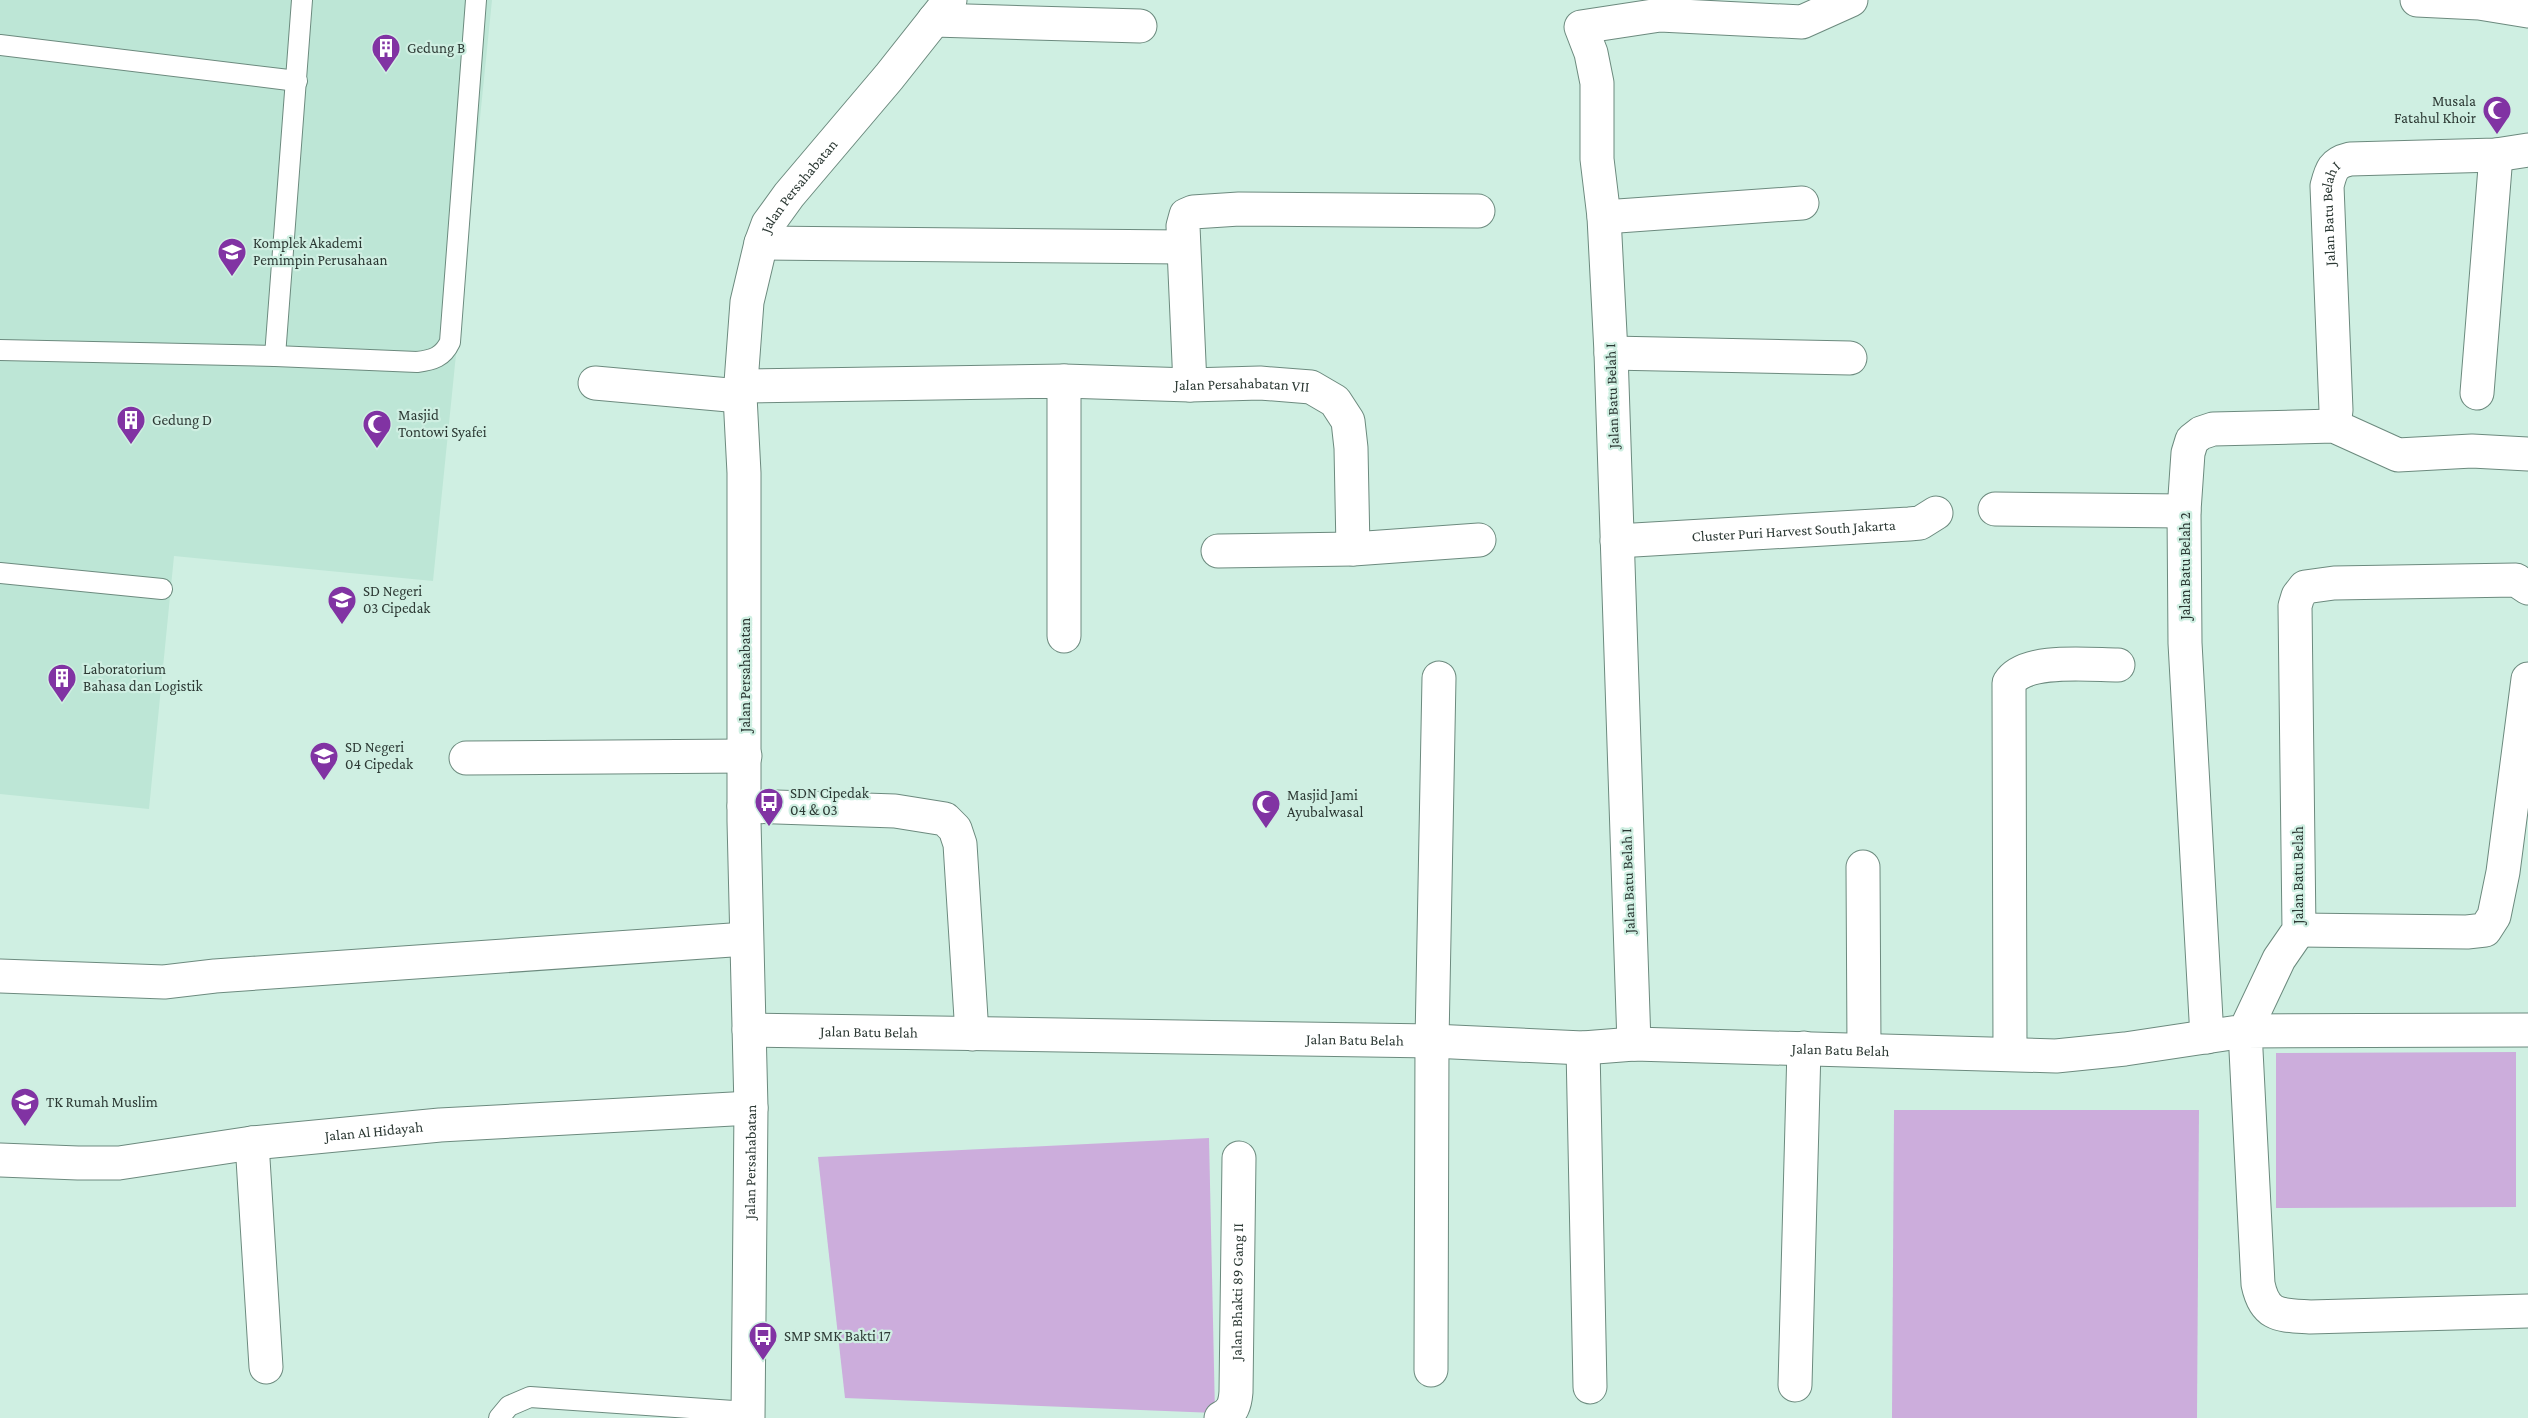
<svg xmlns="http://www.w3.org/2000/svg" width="2528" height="1418" viewBox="0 0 2528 1418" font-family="'Crimson Pro',serif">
<rect width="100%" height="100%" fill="#cfefe2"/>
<!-- built -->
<path fill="#bde6d6" d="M 0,0 L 492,0 L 433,581 L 174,556 L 149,809 L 0,794 Z"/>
<!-- green -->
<g fill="#ccaddc">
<path d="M 2516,1052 L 2516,1207 L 2276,1208 L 2276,1053 Z"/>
<path d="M 1894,1110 L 2199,1110 L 2197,1418 L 1892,1418 Z"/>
<path d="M 1209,1138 L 1215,1413 L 845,1398 L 818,1157 Z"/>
</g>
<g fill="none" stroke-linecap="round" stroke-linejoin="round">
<!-- lane casing -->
<g stroke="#6c8a7e" stroke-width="22">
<g id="lane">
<path d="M 0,45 L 297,81"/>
<path d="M 0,350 L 275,356 L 417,362 C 433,360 443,357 450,342 L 476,0"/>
<path d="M 275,356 L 302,0"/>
<path d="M 0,573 L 162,589"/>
<path d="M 499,1418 L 509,1406 L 530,1397 L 748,1412"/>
</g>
</g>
<!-- street casing -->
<g stroke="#6c8a7e" stroke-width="35">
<g id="street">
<path d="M 2417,0 L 2479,3 L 2528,11"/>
<path d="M 934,20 L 1140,26"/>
<path d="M 1604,217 L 1802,203"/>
<path d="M 761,243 L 1183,247"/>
<path d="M 1611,353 L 1850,358"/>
<path id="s1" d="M 1064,381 L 1190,385 L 1260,383 L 1311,387 L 1335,401 L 1348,421 L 1351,448 L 1353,549"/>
<path d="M 595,383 L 740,396"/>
<path d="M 1190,385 L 1183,226 L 1186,215 L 1193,212 L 1239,209 L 1478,211"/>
<path d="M 741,386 L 1064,381 L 1064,636"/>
<path d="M 2477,393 L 2496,155"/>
<path id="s2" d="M 2334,426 L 2336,410 L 2327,186 C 2331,170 2333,163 2350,159 L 2496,155 L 2528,150"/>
<path d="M 1995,509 L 2184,511"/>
<path id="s3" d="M 1617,541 L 1909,524 L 1920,523 L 1936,513"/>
<path d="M 1218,551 L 1353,549 L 1479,540"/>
<path d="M 466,758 L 745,756"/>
<path d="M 744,806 L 895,811 L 945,819 L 955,829 L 960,844 L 972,1034"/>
<path d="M 1863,867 L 1864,1049"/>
<path d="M 2299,930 L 2467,932 L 2485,930 L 2494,916 L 2503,872 L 2528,679"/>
<path d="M 0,976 L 164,982 L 215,976 L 746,939"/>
<path id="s4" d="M 749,1030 L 1432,1041 L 1583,1048 L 1634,1044 L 2056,1056 L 2125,1049 L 2245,1031 L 2279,959 L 2299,930 L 2295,606 L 2298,596 L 2305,587 L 2334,583 L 2516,580 L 2528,588"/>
<path d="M 2528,1030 L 2245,1031 L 2258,1284 C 2265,1317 2280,1315 2310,1317 L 2528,1311"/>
<path d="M 2207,1037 L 2185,643 L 2184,511 L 2188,453 L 2192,440 L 2201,433 L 2213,429 L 2334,426 L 2398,455 L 2472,451 L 2528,454"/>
<path d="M 1634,1044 L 1611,353 L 1604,217 L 1597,159 L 1597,83 L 1591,53 L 1581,27 L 1660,15 L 1802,22 L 1851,0"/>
<path d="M 1583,1048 L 1590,1387"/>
<path d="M 2010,1053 L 2009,683 C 2025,657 2091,665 2118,665"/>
<path d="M 252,1143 L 266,1367"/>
<path id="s5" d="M 0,1160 L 78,1163 L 119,1163 L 252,1143 L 440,1125 L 751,1108"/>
<path d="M 1431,1370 L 1432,1041 L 1439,678"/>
<path d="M 1795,1385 L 1804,1048"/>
<path id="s6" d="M 1221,1418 C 1233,1412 1235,1404 1236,1392 L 1239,1158"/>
</g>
</g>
<!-- secondary casing -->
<g stroke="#6c8a7e" stroke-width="35">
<g id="secondary">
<path id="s7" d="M 748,1418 L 751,1108 L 744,821 L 744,473 L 740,396 L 747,302 L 761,243 L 768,224 L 789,195 L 889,77 L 950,0"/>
</g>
</g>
<!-- lane -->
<use href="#lane" stroke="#fff" stroke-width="20"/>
<!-- street -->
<use href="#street" stroke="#fff" stroke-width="33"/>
<!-- secondary -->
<use href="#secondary" stroke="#fff" stroke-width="33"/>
</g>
<!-- icons -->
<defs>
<g id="building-pin" transform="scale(1.5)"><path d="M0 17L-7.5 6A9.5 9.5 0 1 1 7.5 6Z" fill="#8133a3" stroke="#cfefe2"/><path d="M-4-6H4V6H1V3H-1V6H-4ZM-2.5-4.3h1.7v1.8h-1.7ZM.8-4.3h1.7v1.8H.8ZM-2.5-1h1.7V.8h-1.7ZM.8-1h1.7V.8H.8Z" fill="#fff"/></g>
<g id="mosque-pin" transform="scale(1.5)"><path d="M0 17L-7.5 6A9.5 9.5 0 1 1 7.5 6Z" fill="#8133a3" stroke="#cfefe2"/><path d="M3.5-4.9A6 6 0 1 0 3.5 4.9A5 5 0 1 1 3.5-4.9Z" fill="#fff"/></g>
<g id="university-pin" transform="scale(1.5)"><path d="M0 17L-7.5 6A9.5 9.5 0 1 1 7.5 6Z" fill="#8133a3" stroke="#cfefe2"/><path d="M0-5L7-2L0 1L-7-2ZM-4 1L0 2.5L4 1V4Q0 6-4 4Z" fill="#fff"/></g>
<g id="school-pin" transform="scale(1.5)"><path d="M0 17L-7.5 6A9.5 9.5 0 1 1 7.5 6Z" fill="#8133a3" stroke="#cfefe2"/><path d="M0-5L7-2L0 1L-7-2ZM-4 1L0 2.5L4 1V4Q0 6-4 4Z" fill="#fff"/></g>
<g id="bus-pin" transform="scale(1.5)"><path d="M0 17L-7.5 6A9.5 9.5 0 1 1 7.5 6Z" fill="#8133a3" stroke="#cfefe2"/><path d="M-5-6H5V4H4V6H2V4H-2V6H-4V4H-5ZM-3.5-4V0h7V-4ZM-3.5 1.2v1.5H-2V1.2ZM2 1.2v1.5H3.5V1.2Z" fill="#fff"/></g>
</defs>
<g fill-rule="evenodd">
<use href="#building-pin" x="386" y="48"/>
<use href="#mosque-pin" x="2497" y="110"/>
<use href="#university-pin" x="232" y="252"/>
<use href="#building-pin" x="131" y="420"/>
<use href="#mosque-pin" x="377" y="424"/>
<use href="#school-pin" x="342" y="600"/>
<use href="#building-pin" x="62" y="678"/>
<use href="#school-pin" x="324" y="756"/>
<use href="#bus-pin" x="769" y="802"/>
<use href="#mosque-pin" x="1266" y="804"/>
<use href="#school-pin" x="25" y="1102"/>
<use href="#bus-pin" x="763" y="1336"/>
</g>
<g text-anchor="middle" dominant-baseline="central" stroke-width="4.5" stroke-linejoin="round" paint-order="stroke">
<!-- poi labels -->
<g font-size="15" fill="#2c3934" stroke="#cfefe2" text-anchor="start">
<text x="407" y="48">Gedung B</text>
<text x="2476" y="101" text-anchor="end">Musala<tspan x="2476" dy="17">Fatahul Khoir</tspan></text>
<text x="253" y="243">Komplek Akademi<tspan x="253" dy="17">Pemimpin Perusahaan</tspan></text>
<text x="398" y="415">Masjid<tspan x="398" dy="17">Tontowi Syafei</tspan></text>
<text x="152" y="420">Gedung D</text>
<text x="363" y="591">SD Negeri<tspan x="363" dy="17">03 Cipedak</tspan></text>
<text x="83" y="669">Laboratorium<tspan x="83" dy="17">Bahasa dan Logistik</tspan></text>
<text x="345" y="747">SD Negeri<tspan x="345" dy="17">04 Cipedak</tspan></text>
<text x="790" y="793">SDN Cipedak<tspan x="790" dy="17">04 &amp; 03</tspan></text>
<text x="1287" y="795">Masjid Jami<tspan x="1287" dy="17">Ayubalwasal</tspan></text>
<text x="46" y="1102">TK Rumah Muslim</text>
<text x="784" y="1336">SMP SMK Bakti 17</text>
</g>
<!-- street labels -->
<g font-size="15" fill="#2c3934" stroke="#cfefe2">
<text stroke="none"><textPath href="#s7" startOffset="1246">Jalan Persahabatan</textPath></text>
<text stroke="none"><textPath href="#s2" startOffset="213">Jalan Batu Belah I</textPath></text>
<text stroke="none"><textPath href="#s1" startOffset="178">Jalan Persahabatan VII</textPath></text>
<text transform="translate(1612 396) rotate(-92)">Jalan Batu Belah I</text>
<text stroke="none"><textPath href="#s3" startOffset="177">Cluster Puri Harvest South Jakarta</textPath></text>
<text transform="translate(2185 566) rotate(-90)">Jalan Batu Belah 2</text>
<text transform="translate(745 675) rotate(-90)">Jalan Persahabatan</text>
<text transform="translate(2298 875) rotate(-90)">Jalan Batu Belah</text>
<text transform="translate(1628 881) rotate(-92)">Jalan Batu Belah I</text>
<text stroke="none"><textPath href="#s4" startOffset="120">Jalan Batu Belah</textPath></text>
<text stroke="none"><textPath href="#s4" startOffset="606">Jalan Batu Belah</textPath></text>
<text stroke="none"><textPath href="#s4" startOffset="1092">Jalan Batu Belah</textPath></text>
<text stroke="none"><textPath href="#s5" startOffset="376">Jalan Al Hidayah</textPath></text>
<text stroke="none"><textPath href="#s7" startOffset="256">Jalan Persahabatan</textPath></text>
<text stroke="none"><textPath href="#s6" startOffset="132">Jalan Bhakti 89 Gang II</textPath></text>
</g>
</g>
</svg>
